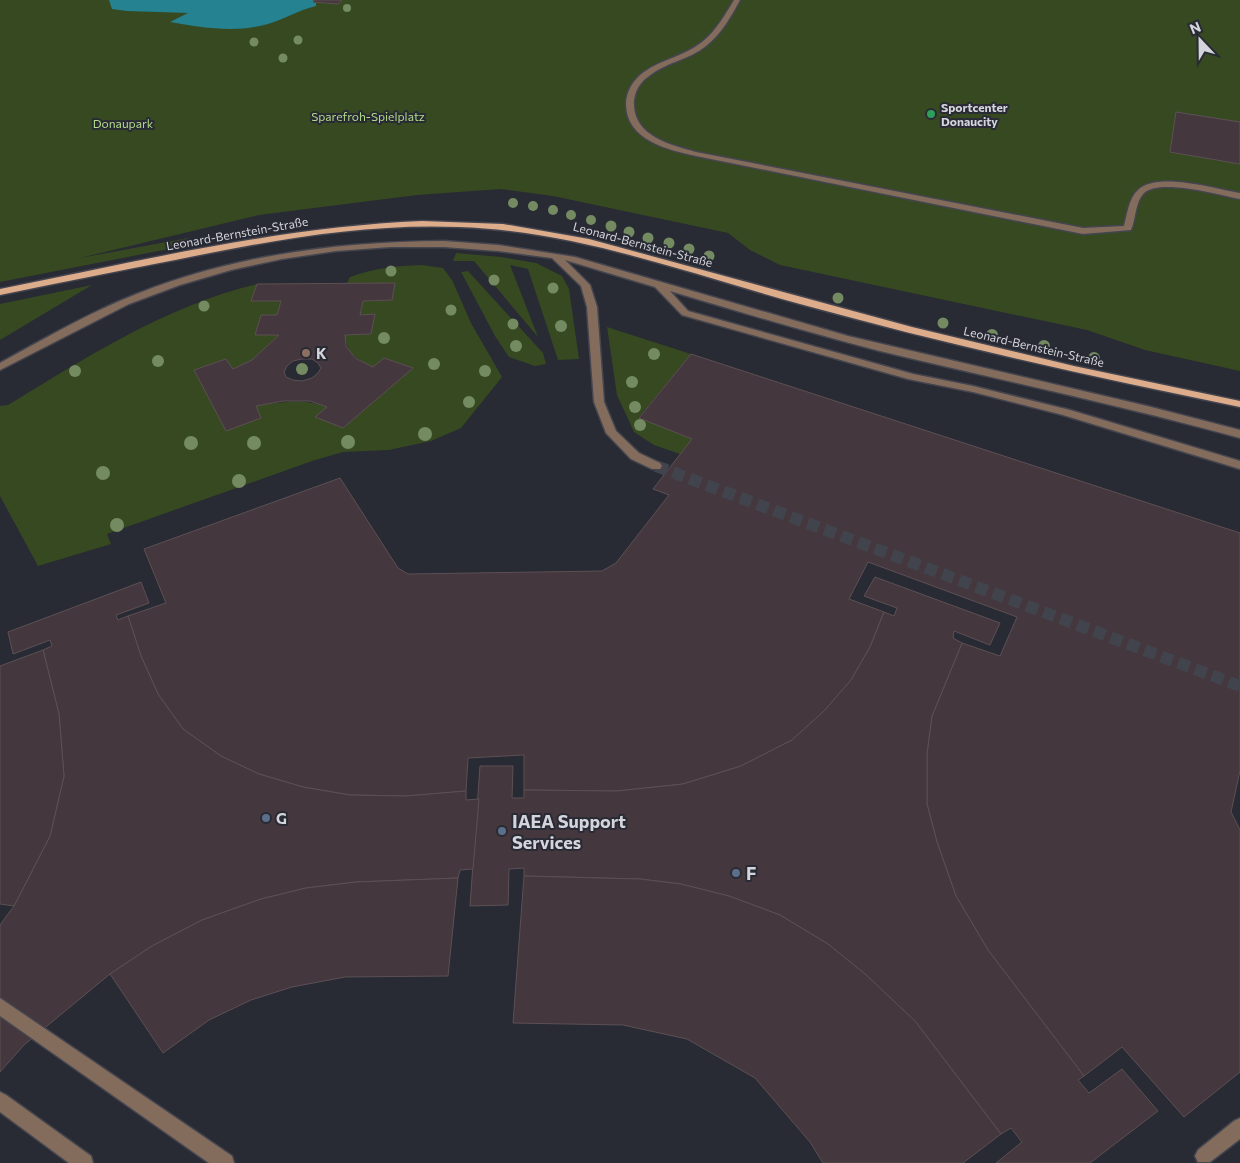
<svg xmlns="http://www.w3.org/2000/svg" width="1240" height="1163" viewBox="0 0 1240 1163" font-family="Commissioner,sans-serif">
<rect width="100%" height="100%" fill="#282a34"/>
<!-- green -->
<g fill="#374921">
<path d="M 0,0 L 1240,0 L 1240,371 L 1145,350 L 1087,330 L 780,265 L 750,250 L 728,233 L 553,196 L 501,189 L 417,195 L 259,215 L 80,258 L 188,238 L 189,245 L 0,282 Z"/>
<path d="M 456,253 L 501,257 L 536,263 L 562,276 L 569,289 L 579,359 L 558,360 L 528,269 L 510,265 L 538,337 L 474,261 L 453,261 Z"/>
<path d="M 422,265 L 443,268 L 452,280 L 471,323 L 502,377 L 461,428 L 431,441 L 389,450 L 343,452 L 312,461 L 107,534 L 111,544 L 38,566 L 0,496 L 0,406 L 8,405 C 87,357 166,306 257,284 L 251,301 L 281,301 L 277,315 L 261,316 L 255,335 L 279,335 L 252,360 L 233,369 L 226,359 L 194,370 L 226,430 L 261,418 L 256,406 C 281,402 303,398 327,407 L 316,417 L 343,428 L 413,368 L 384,358 L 373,367 C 356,358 347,355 345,335 L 371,334 L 375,315 L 360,315 L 363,301 L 392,300 L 395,283 L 347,283 L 350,277 C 374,268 396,266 422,265 Z"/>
<path d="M 468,271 L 543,353 L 546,364 L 535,366 L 509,357 L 495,336 L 461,272 Z"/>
<path d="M 92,285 L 0,340 L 0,304 Z"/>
<path d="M 607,327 L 691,354 L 639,417 L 692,439 L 680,454 L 654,445 L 634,432 L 617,395 Z"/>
</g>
<!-- water -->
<path fill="#248291" d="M 109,0 L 314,0 L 313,2 L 316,3 L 316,6 C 299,10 284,19 268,24 C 237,33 202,28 170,22 L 188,13 L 127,11 L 112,9 Z"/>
<!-- building -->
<g fill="#44373d" stroke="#5d5055" fill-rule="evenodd">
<path d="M 314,0 L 342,0 L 338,4 L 313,2 Z"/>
<path d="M 1176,112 L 1240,122 L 1240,164 L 1170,152 Z"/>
<path d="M 395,283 L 392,300 L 363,301 L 360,315 L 375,314 L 371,334 L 345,335 L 346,346 L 355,358 L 373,367 L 384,358 L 413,368 L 343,428 L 315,417 L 327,407 L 310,401 L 283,401 L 256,406 L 261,418 L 226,431 L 194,370 L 226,359 L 233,369 L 252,360 L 279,335 L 255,335 L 261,315 L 277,315 L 281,301 L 251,301 L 257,284 ZM 302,359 L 312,359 L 318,363 L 321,368 L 318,373 L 312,378 L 302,381 L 293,380 L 286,377 L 284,372 L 287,366 L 293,361 Z"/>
<path d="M 691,354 L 1240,533 L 1240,771 L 1231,812 L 1240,830 L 1240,1072 L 1184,1117 L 1122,1047 L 1084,1076 L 988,950 L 956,896 L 937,842 L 927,804 L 927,753 L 932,716 L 962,643 L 1000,656 L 1017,617 L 868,562 L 849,599 L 884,612 L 870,647 L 851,680 L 824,711 L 792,740 L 741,766 L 683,784 L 617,791 L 524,790 L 524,755 L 468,758 L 466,791 L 406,796 L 350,795 L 303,787 L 259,774 L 221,756 L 183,729 L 158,694 L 141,656 L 128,616 L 166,603 L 144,549 L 340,478 L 398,568 L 408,574 L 602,571 L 616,563 L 669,495 L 653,489 L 692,439 L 639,418 Z"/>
<path d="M 875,577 L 1000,623 L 990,645 L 954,631 L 953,638 L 962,643 L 932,716 L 927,753 L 927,804 L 937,842 L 956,896 L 988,950 L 1084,1076 L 1078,1080 L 1089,1093 L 1122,1069 L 1158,1111 L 1090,1163 L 996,1163 L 1022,1142 L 1011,1128 L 1001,1134 L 915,1021 L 865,974 L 828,944 L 780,915 L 729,896 L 681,884 L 640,879 L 524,876 L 524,868 L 509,869 L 508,905 L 470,906 L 480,766 L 513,766 L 512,798 L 524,798 L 524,790 L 617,791 L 683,784 L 741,766 L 792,740 L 824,711 L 851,680 L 870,647 L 884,612 L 894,616 L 897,608 L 864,596 Z"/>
<path d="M 141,582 L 149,603 L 116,615 L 118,620 L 128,616 L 141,656 L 158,694 L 183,729 L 221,756 L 259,774 L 303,787 L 350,795 L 406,796 L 466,791 L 466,800 L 479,799 L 473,869 L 460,870 L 458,878 L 356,882 L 306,888 L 261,899 L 202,920 L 152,946 L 110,974 L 24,1045 L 0,1072 L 0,925 L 14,906 L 50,836 L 64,776 L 59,714 L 43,650 L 52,646 L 50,640 L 13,654 L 8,632 Z"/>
<path d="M 43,650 L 59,714 L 64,776 L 50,836 L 14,906 L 0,904 L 0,666 Z"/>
<path d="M 524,876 L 640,879 L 681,884 L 729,896 L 780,915 L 828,944 L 865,974 L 915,1021 L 1001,1134 L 963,1163 L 823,1163 L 810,1142 L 755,1078 L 687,1039 L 623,1025 L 513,1023 Z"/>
<path d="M 458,878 L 448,976 L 345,977 L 292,987 L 251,1000 L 209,1020 L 163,1053 L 110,974 L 152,946 L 202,920 L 261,899 L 306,888 L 356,882 Z"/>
</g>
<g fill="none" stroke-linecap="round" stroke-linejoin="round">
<!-- minor-tunnel -->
<path stroke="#42444d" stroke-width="12" stroke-dasharray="12 6" stroke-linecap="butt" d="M 656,466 L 1240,686"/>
<!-- minor casing -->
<g stroke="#44454f" stroke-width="3">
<g id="minor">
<path d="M 734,0 L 740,0 C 731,17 721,34 706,46 C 689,60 666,62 649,76 C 640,82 635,91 634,101 C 632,136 670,145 696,152 L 1083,228 L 1124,226 C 1127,214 1129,198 1138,190 C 1157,171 1216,189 1240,193 L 1240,199 C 1220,195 1160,178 1144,193 C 1135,202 1136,219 1131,230 L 1083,234 L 696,156 C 668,150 626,140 626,104 C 626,91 634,79 644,72 C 662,59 685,56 702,42 C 716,31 725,15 734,0 Z"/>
<path d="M 444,241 L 498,245 L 575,257 L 848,336 L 1147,406 L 1240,430 L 1240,438 C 1121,405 1000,380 880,351 C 810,333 740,312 670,291 L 688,311 L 913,374 L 973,386 L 1070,410 L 1240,461 L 1240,469 L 1063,415 L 973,392 L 908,379 L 682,315 L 655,287 L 565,260 L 590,285 L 597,307 L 604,402 L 616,431 L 639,453 L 660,463 L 662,466 L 660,469 L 652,469 L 631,459 L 606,433 L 594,402 L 587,307 L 581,286 L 552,258 L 498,251 L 444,247 L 390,247 L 336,251 L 282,259 L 231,270 L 180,285 L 129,304 L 0,370 L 0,363 C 40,341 80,318 122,300 C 226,256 332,242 444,241 Z"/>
<path d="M 0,998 L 232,1156 L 234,1163 L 209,1163 L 0,1016 Z"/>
<path d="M 0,1092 L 6,1095 L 91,1156 L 93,1163 L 69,1163 L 0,1112 Z"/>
<path d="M 1240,1118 L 1240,1139 L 1210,1162 L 1198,1162 L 1195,1156 L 1198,1150 L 1234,1121 Z"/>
</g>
</g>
<!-- major casing -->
<g stroke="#44454f" stroke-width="3">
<path id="major" d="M 422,221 L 503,224 L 589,239 L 912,327 L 1074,366 L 1240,401 L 1240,407 C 1092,377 945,344 800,304 C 687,273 577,231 459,227 C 363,223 268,241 175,260 C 117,271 58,283 0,295 L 0,289 C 140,261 279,227 422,221 Z"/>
</g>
<!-- minor -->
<use href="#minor" fill="#836c5c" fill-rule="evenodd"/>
<!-- major -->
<use href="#major" fill="#ddac8a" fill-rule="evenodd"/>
</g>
<!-- trees -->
<g fill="#748b62">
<circle cx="347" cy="8" r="4"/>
<circle cx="298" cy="40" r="4.5"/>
<circle cx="254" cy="42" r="4.5"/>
<circle cx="283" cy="58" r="4.5"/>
<circle cx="513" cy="203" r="5"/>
<circle cx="533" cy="206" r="5"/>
<circle cx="553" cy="210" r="5"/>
<circle cx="571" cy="215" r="5"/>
<circle cx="591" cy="220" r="5"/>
<circle cx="611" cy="226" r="5.5"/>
<circle cx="629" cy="232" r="5.5"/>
<circle cx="648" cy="238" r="5.5"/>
<circle cx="669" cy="243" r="5.5"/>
<circle cx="689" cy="249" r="5.5"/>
<circle cx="709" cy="256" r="5.5"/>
<circle cx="391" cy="271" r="5.5"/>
<circle cx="494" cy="280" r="5.5"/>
<circle cx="553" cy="288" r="5.5"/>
<circle cx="838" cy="298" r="5.5"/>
<circle cx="204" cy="306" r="5.5"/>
<circle cx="451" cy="310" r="5.5"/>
<circle cx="943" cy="323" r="5.5"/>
<circle cx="513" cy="324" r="5.5"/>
<circle cx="561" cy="326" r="6"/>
<circle cx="992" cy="335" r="6"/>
<circle cx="384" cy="338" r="6"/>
<circle cx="516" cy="346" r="6"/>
<circle cx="1044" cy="346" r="6"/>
<circle cx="654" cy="354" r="6"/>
<circle cx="1094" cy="358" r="6"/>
<circle cx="158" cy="361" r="6"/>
<circle cx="434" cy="364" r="6"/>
<circle cx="302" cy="369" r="6"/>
<circle cx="75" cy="371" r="6"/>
<circle cx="485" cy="371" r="6"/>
<circle cx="632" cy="382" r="6"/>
<circle cx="469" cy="402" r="6"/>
<circle cx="635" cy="407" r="6"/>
<circle cx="640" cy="425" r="6"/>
<circle cx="425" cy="434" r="7"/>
<circle cx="348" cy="442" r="7"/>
<circle cx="191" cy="443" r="7"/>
<circle cx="254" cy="443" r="7"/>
<circle cx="103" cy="473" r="7"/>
<circle cx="239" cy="481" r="7"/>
<circle cx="117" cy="525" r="7"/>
</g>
<!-- markers -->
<circle fill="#2e9e5b" stroke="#282a34" stroke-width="2" cx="931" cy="114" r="5"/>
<circle fill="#8d6e63" stroke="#282a34" stroke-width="2" cx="306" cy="353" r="5"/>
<g fill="#5c6f8a" stroke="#282a34" stroke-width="2">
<circle cx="266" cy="818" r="5"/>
<circle cx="502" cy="831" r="5"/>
<circle cx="736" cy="873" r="5"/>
</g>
<g text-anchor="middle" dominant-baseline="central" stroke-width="4" stroke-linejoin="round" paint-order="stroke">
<!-- far-poi labels -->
<g font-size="12" font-weight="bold" fill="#d4d5dc" stroke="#282a34" text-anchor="start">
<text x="941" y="107">Sportcenter<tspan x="941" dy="14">Donaucity</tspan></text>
</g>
<!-- far-park labels -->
<g font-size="12" fill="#b2da87" stroke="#282a34">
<text x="368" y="116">Sparefroh-Spielplatz</text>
<text x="123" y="123">Donaupark</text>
</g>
<!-- far-street labels -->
<g font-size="12" fill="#d4d5dc" stroke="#282a34">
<text transform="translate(237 233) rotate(-10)">Leonard-Bernstein-Straße</text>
<text transform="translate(643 244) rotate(15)">Leonard-Bernstein-Straße</text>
<text transform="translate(1034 346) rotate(13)">Leonard-Bernstein-Straße</text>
</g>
<!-- poi labels -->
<g font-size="15" font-weight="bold" fill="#d4d5dc" stroke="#282a34" text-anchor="start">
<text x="316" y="353">K</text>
<text x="276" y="818">G</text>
</g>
<!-- near-poi labels -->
<g font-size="18" font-weight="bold" fill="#d4d5dc" stroke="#282a34" text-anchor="start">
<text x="512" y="821">IAEA Support<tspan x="512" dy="21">Services</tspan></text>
<text x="746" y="873">F</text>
</g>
</g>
<!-- north arrow -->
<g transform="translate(1200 40) rotate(338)" stroke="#282a34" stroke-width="4" paint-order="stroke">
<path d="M0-4L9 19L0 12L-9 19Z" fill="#d4d5dc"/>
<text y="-8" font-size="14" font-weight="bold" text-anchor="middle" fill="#d4d5dc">N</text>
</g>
</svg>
